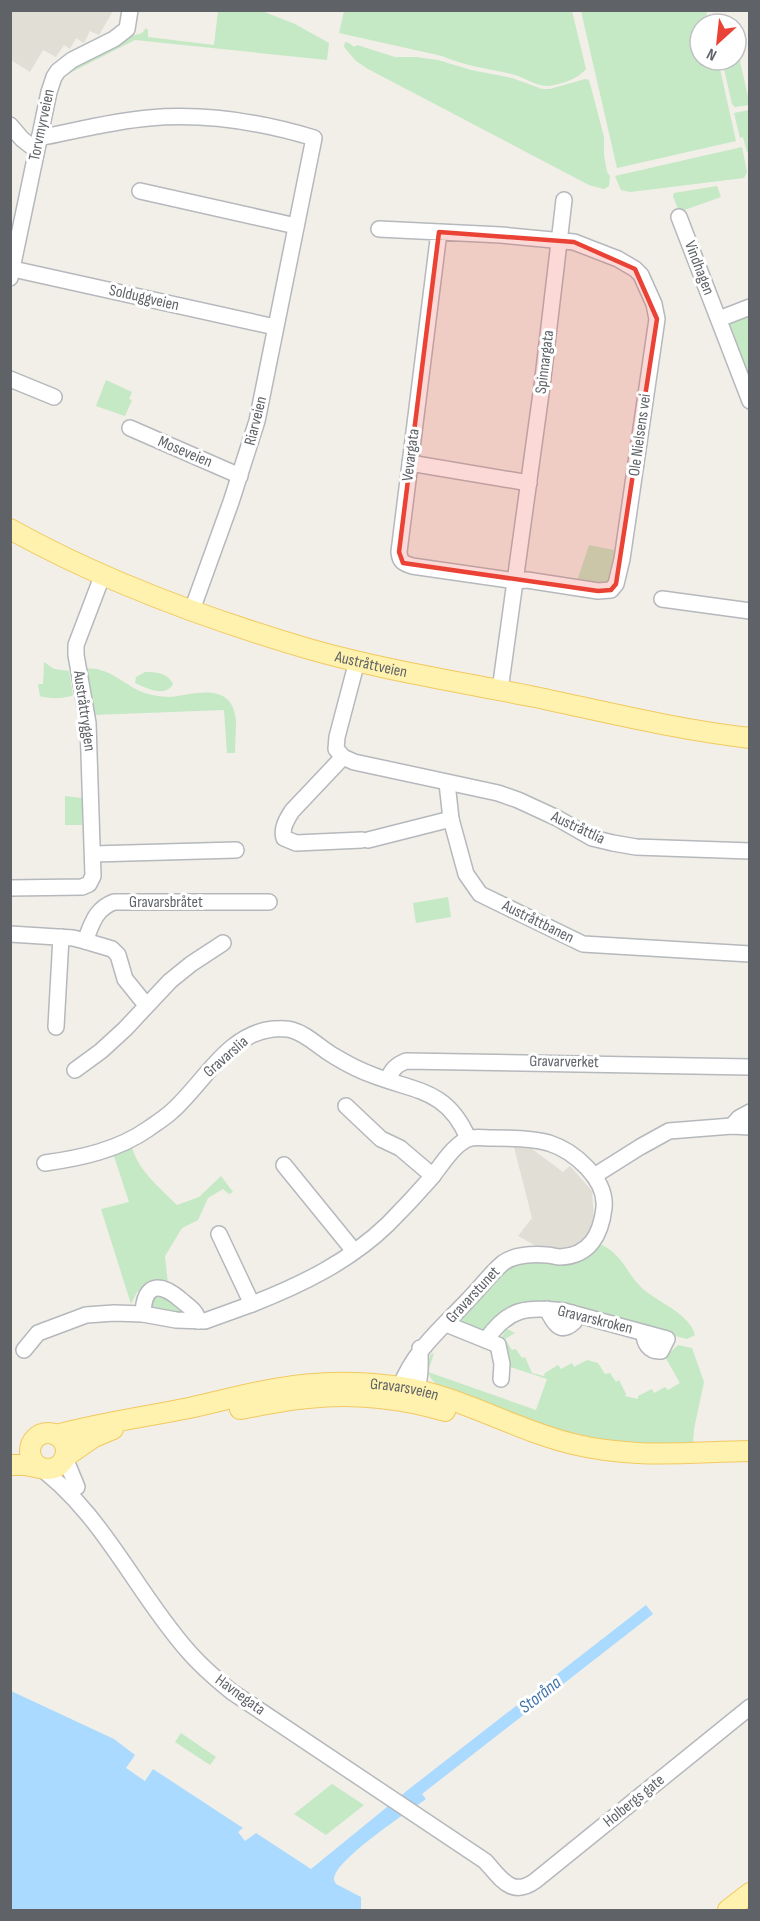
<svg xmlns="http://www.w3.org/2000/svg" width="760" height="1921" viewBox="0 0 760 1921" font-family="'Sofia Sans Condensed',sans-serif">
<rect width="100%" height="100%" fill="#f1efe8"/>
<!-- education -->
<g fill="#e1ded6">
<path d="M 10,11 L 11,10 L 113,11 L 99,35 L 90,31 L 84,43 L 76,38 L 70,49 L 64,45 L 56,57 L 43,50 L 30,72 L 11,60 Z"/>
<path d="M 514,1147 L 532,1149 L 563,1172 L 570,1166 L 592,1191 L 594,1221 L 588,1235 L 577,1245 L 561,1250 L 542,1249 L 518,1236 L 532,1218 Z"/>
</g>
<!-- green -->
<g fill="#c5e8c5">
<path d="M 218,11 L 262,11 L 295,24 L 329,43 L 327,60 L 135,40 L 58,79 L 58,77 L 125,38 L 142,33 L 146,28 L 148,30 L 148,37 L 214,45 Z"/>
<path d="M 344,11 L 572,11 L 586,69 C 578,79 560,85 547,86 C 535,86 523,76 511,74 C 487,68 464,66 442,56 L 339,33 Z"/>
<path d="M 581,11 L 706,11 L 709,24 L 700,24 L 700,60 L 718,60 L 736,141 L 617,168 Z"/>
<path d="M 345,42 L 349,43 L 354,47 L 357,45 L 395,57 L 416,57 L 438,60 L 471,70 L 512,78 L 542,89 L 550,89 L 585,79 L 589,80 L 604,137 L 604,155 L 607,172 L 610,176 L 609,186 L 604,189 L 589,185 L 368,69 L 356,61 L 344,47 Z"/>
<path d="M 736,51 L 738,53 L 750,105 L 735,107 L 732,104 L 722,60 L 736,60 Z"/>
<path d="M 749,110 L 749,151 L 747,152 L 743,137 L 740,138 L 734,113 Z"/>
<path d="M 742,147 L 747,172 L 744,178 L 630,192 L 621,190 L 615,176 Z"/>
<path d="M 717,186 L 721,197 L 679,212 L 673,196 L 674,193 Z"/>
<path d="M 749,310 L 749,389 L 727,322 Z"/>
<path d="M 106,380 L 132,392 L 129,399 L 132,400 L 125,416 L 96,406 Z"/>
<path d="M 589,545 L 619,551 L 613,576 L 606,585 L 577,581 Z"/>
<path d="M 44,662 L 54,669 L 69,671 L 73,695 C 65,699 48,699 40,696 L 38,684 L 43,684 Z"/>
<path d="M 84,669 C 110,665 125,688 148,694 C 155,696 164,697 171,697 C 195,694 232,681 236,720 C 236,731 235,742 235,753 L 227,753 L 224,710 L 93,715 Z"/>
<path d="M 145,672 C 156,672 168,673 173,684 C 166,698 146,688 135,683 L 136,677 Z"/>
<path d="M 65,796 L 82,798 L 82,825 L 65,825 Z"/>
<path d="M 448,897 L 451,917 L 416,923 L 413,903 Z"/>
<path d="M 131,1144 C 137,1170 159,1187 177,1205 L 199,1197 L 221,1176 L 233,1192 L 229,1194 L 223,1189 L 208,1198 L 198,1220 L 182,1228 L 165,1256 L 168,1284 L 149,1283 L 137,1292 L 131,1304 L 101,1209 L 129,1202 L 113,1153 Z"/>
<path d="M 598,1243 C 625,1255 625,1273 643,1289 C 659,1303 689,1313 695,1335 L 687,1339 L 550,1304 L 480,1332 L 458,1323 L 458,1320 L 510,1267 L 520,1261 Z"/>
<path d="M 157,1293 L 185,1308 L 185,1317 L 151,1308 L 149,1300 Z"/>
<path d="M 507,1329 L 515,1333 L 505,1339 L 512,1350 L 516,1349 L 522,1358 L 525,1357 L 532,1373 L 544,1376 L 545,1373 L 558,1365 L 561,1369 L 572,1363 L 574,1367 L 587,1360 L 598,1363 L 605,1374 L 610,1373 L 616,1382 L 619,1380 L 626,1394 L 625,1396 L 638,1399 L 638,1396 L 652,1389 L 654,1393 L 665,1387 L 668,1390 L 680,1383 L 665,1357 L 678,1345 L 692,1348 L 704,1382 L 694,1429 L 693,1444 L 617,1444 L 575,1437 L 444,1389 C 428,1380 426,1373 430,1355 L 434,1353 L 428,1372 L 536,1410 L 547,1379 L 507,1366 L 500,1339 Z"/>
<path d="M 181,1733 L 216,1757 L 210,1765 L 175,1742 Z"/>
<path d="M 332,1784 L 364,1805 L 326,1835 L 294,1814 Z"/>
</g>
<!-- water -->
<path fill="#aadaff" d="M 646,1605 L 653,1614 L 422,1794 L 426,1799 C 406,1813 343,1855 335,1875 C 333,1880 334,1880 336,1884 L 361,1897 L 361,1910 L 11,1910 L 11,1691 L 114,1739 L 135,1755 L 126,1768 L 145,1781 L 153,1769 L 243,1828 L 238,1832 L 245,1841 L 256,1833 L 311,1869 L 409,1789 Z"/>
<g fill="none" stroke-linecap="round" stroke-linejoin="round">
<!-- minor casing -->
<g stroke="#b5b8bc" stroke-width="18">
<g id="minor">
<path d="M 10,125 L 22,139 L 36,150"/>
<path d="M 39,138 C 75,131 112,121 149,118 C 204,113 261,122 314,138 L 257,421 L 231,502 L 192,610"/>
<path d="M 140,191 L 296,226"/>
<path d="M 679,217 L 750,401"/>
<path d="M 379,229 L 501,235 L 574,242 L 618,259 L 635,269 L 641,275 L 654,304 L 657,319 L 622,559 L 616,584 L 611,590 L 598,591 L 527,580 L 516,581 L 412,566 C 403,563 400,562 399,552 L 439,232"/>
<path d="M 13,269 L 275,327"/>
<path d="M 10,278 L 49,92 L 54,77 L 58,71 L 72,60 L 114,39 L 127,29 L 130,10"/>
<path d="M 719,319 L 750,307"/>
<path d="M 10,379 L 54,397"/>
<path d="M 130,428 L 240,476"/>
<path d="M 410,463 L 529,483"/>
<path d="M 662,599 L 750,611"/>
<path d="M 357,661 L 337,737 L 336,749 L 343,757 L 354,762 L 498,793 L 518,800 L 557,818 L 592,838 L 613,843 L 636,847 L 750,851"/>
<path d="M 500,690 L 542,386 L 564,200"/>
<path d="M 343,757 L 292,811 C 287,819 281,828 284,838 L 296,843 L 362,840"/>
<path d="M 447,783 L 451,819 L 466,874 L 480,894 L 583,944 L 750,954"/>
<path d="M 368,840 L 451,819"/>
<path d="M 93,854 L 236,850"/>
<path d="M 10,888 L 82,887 L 89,884 L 93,876 L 88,723 L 76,655 L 76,645 L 103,574"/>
<path d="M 10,934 L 73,938 L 85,941 C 92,924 95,909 114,902 L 269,902"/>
<path d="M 85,941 L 112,949 L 118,955 L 125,979 L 146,1005"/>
<path d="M 56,1027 L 61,937"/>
<path d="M 75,1070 L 101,1051 L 125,1029 L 170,981 L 191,964 L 223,943"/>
<path d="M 388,1080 C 391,1070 396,1065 406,1061 L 750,1067"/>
<path d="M 346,1106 L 381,1139 L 400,1148 L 433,1176"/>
<path d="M 732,1126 L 739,1118 L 750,1112"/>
<path d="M 45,1163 C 81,1158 118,1150 148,1129 C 155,1124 163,1119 170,1113 C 203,1085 226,1034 273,1029 C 279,1029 286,1028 292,1030 C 307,1034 320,1048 334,1056 C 347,1064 361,1071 375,1076 C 418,1092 447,1090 468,1138"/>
<path d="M 284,1165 L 354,1251"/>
<path d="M 594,1176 L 640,1147 L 669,1131 L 732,1126 L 750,1127"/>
<path d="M 219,1234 L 252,1304 C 301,1285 350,1261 388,1224 C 403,1209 417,1194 431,1178 C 441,1166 453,1145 468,1139 C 474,1136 484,1138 491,1138 C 509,1138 532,1138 549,1143 C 574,1151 607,1179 604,1208 C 601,1234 590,1256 560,1257 C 556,1257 551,1255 547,1255 C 533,1254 515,1254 503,1263 C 491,1273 480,1288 469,1299 C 442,1328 415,1349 400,1387 L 406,1402 C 423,1383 420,1373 420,1348"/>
<path d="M 547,1309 C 553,1322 560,1335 574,1322 L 572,1313"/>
<path d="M 143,1314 C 144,1284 159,1281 181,1300 C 188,1306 197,1311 198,1321"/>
<path d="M 446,1324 L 498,1345 L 502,1364 L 501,1379"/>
<path d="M 486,1340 C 508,1308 527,1306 564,1311 L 667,1339 L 661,1351 C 649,1352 644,1343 644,1333"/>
<path d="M 24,1350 L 38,1333 L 86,1315 L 114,1313 L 143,1314 L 176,1320 L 205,1321 L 252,1304"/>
<path d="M 65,1458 L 77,1487"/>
<path d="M 32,1462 C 101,1509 134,1590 188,1651 C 201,1666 216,1679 232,1692 L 485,1861 C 501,1878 511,1898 535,1881 L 750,1707"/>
</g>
</g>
<!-- major casing -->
<g stroke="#f2c960" stroke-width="22">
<g id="major">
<path id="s1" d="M 10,529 C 103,581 207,619 309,649 C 383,670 460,682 535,697 C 606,712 678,730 750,738"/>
<path d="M 240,1409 C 262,1405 285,1400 308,1398 C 353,1393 402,1398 445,1411"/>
<circle cx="48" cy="1451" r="18"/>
<path id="s2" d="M 56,1435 C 100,1423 144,1417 189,1408 C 217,1402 245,1394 274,1389 C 315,1381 359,1381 401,1387 C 461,1396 514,1430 573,1444 C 635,1459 687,1452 750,1451"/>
<path d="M 65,1457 L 94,1437 L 113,1429"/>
<path d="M 10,1465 L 25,1465 L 40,1468"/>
<path d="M 728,1910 L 750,1893"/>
</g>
</g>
<!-- minor -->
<use href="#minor" stroke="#fff" stroke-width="15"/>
<!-- major -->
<use href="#major" stroke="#fff2af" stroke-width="20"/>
</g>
<!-- marked area -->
<path fill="#ea4335" fill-opacity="0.2" stroke="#ea4335" stroke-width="4.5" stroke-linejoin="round" d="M 439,232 L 574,242 L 635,269 L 657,319 L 616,584 L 611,590 L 598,591 L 403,563 L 399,552 Z"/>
<g text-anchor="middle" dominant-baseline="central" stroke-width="6" stroke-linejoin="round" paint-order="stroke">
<!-- street labels -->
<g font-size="16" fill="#5f6368" stroke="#fff">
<text transform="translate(42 125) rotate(-78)">Torvmyrveien</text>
<text transform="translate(699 268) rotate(69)">Vindhagen</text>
<text transform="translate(144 298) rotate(13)">Solduggveien</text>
<text transform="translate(545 362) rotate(-83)">Spinnargata</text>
<text transform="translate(256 421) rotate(-76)">Riarveien</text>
<text transform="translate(640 435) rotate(-82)">Ole Nielsens vei</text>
<text transform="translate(185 452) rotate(23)">Moseveien</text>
<text transform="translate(411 455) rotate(-83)">Vevargata</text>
<text stroke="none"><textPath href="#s1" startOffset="387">Austråttveien</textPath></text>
<text transform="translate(84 711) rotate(82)">Austråttryggen</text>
<text transform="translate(578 828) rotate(25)">Austråttlia</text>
<text x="166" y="902">Gravarsbråtet</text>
<text transform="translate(538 922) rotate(26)">Austråttbanen</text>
<text transform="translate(226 1057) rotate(-41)">Gravarslia</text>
<text transform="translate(564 1062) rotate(1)">Gravarverket</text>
<text transform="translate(473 1295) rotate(-47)">Gravarstunet</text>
<text transform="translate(595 1320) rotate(14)">Gravarskroken</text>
<text stroke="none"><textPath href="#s2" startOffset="354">Gravarsveien</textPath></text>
<text transform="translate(240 1695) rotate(36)">Havnegata</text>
<text transform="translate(634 1801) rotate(-39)">Holbergs gate</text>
</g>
<!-- water labels -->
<g font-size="18" font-style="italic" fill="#4174aa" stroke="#fff">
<text transform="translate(540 1695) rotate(-38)">Storåna</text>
</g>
</g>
<!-- border -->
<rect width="760" height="1921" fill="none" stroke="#5f6368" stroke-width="24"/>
<!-- north arrow -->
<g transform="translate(718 42) rotate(207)"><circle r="28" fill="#ffffff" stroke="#bfc1c3" stroke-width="1.5"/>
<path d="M0-4.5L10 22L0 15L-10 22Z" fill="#ea4335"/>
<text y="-9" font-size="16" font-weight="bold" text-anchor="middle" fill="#5f6368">N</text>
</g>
</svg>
